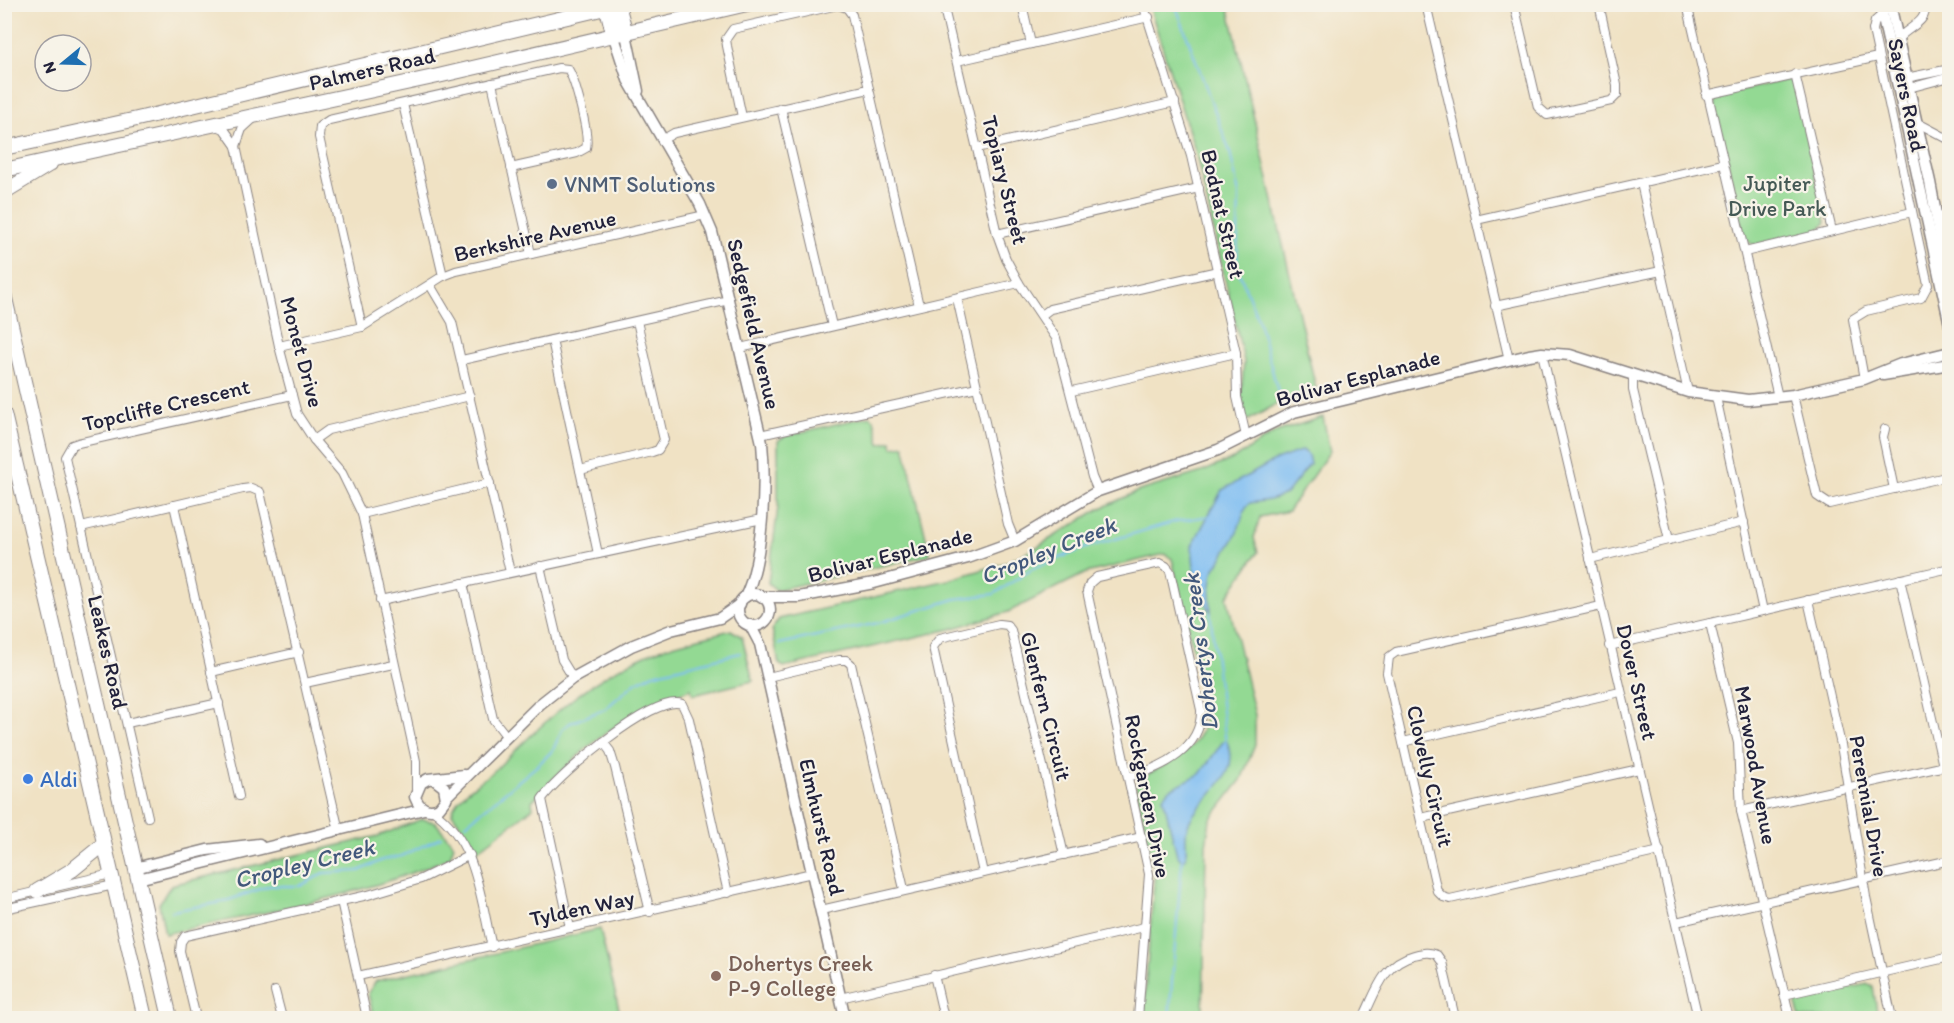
<svg xmlns="http://www.w3.org/2000/svg" width="1954" height="1023" viewBox="0 0 1954 1023" font-family="Itim,sans-serif">
<rect width="100%" height="100%" fill="#f7f3e8"/>
<filter id="ink" filterUnits="userSpaceOnUse"><feTurbulence type="fractalNoise" baseFrequency=".0167" numOctaves="2"/><feDisplacementMap in="SourceGraphic" scale="12" xChannelSelector="R" yChannelSelector="G"/><feConvolveMatrix kernelMatrix="1 2 1 2 8 2 1 2 1" color-interpolation-filters="sRGB"/></filter>
<filter id="wash" filterUnits="userSpaceOnUse"><feTurbulence type="fractalNoise" baseFrequency=".008" numOctaves="4" result="noise"/><feDisplacementMap in="SourceGraphic" scale="24" xChannelSelector="R" yChannelSelector="G"/><feGaussianBlur stdDeviation="1.35" result="paint"/><feColorMatrix in="noise" values="0 0 0 0 0 0 0 0 0 0 0 0 0 0 0 0 0 1.4 0 .05"/><feComposite in="paint" operator="in"/></filter>
<g filter="url(#wash)">
<rect width="100%" height="100%" fill="#f0e2c4"/>
<!-- green -->
<g fill="#93d993" stroke="#5a7e67" stroke-width="1.5">
<path d="M 1149,5 L 1228,5 L 1317,393 L 1277,404 L 1249,420 L 1246,419 L 1241,398 L 1244,361 L 1196,154 Z"/>
<path d="M 1789,79 L 1795,85 L 1826,222 L 1818,231 L 1753,245 L 1744,238 L 1714,100 L 1718,96 Z"/>
<path d="M 870,416 L 874,419 L 880,444 L 891,441 L 893,447 L 904,445 L 930,555 L 776,590 L 768,583 L 778,507 L 778,441 L 785,436 Z"/>
<path d="M 1323,417 L 1330,451 L 1288,511 L 1260,517 L 1254,538 L 1258,552 L 1227,597 L 1255,715 L 1255,745 L 1241,780 L 1210,820 L 1206,845 L 1203,1018 L 1143,1018 L 1155,871 L 1136,785 L 1139,779 C 1171,761 1207,749 1206,706 L 1172,559 L 1165,554 L 1086,573 L 1008,612 L 951,629 L 784,667 L 779,664 L 772,629 L 779,619 L 948,580 L 1005,563 L 1032,550 L 1099,509 L 1136,492 L 1202,472 L 1235,458 L 1276,432 Z"/>
<path d="M 731,630 L 742,637 L 753,681 L 693,695 L 691,689 C 619,714 584,748 532,801 L 533,808 L 478,850 L 452,813 C 457,793 481,783 496,769 C 548,719 584,681 652,652 C 677,642 706,637 731,630 Z"/>
<path d="M 422,819 L 435,822 L 454,845 L 450,857 C 361,898 260,912 165,934 L 159,904 L 171,885 L 378,836 Z"/>
<path d="M 600,929 L 621,1018 L 374,1018 L 368,993 L 376,981 Z"/>
<path d="M 1868,984 L 1873,986 L 1878,1018 L 1800,1018 L 1796,1004 L 1799,999 Z"/>
</g>
<!-- water -->
<g fill="#7ebdf2" stroke="#507096" stroke-width="1.5">
<path d="M 1303,450 L 1308,455 L 1310,464 L 1286,494 L 1270,500 L 1250,503 L 1246,507 L 1236,535 L 1213,572 L 1210,592 L 1211,614 L 1195,578 L 1192,546 L 1222,490 L 1276,460 Z"/>
<path d="M 1226,740 C 1246,777 1199,796 1188,825 C 1184,833 1187,848 1186,857 L 1182,861 L 1177,855 L 1163,797 L 1168,790 L 1200,774 L 1222,743 Z"/>
</g>
<g fill="none" stroke-linecap="round" stroke-linejoin="round">
<!-- stream -->
<g stroke="#7ebdf2" stroke-width="2">
<path d="M 1175,4 L 1230,152 L 1239,194 L 1237,267 L 1259,322 L 1280,399"/>
<path d="M 1210,612 L 1226,743"/>
<path d="M 779,644 L 878,623 L 955,599 L 994,594 L 1034,568 L 1088,547 L 1177,521 L 1210,516"/>
<path d="M 466,824 L 538,765 L 553,750 L 563,728 L 570,723 L 605,709 L 636,682 L 653,674 L 740,653"/>
<path d="M 172,911 L 223,902 L 269,886 L 300,886 L 324,873 L 359,871 L 382,860 L 402,856 L 441,837"/>
<path d="M 1169,1018 L 1182,860"/>
</g>
</g>
</g>
<g filter="url(#ink)">
<g fill="none" stroke-linecap="round" stroke-linejoin="round">
<!-- street casing -->
<g stroke="#898280" stroke-width="10">
<g id="street">
<path d="M 943,4 L 997,234 L 1006,259 L 1019,283 L 1056,338 L 1092,477 L 1098,491"/>
<path d="M 1022,4 L 1031,44"/>
<path d="M 1143,4 L 1191,156 L 1236,353 L 1237,397 L 1246,436"/>
<path d="M 1426,4 L 1509,360"/>
<path d="M 1514,4 L 1538,107 L 1547,115 L 1611,101 L 1617,95 L 1617,85 L 1599,4"/>
<path d="M 1687,4 L 1778,397"/>
<path d="M 847,8 L 852,15 L 919,306"/>
<path d="M 1688,10 L 1712,4"/>
<path d="M 1899,38 C 1909,26 1928,23 1925,4"/>
<path d="M 957,61 L 1149,17"/>
<path d="M 1795,74 L 1832,231"/>
<path d="M 1906,78 L 1950,69"/>
<path d="M 492,83 L 531,254"/>
<path d="M 1909,88 L 1950,77"/>
<path d="M 1706,95 L 1878,57"/>
<path d="M 403,104 L 443,276"/>
<path d="M 781,108 L 832,326"/>
<path d="M 742,117 L 727,46 L 726,39 L 733,29 L 838,5 L 847,8 L 849,6"/>
<path d="M 1916,122 L 1950,140"/>
<path d="M 215,125 L 224,129 L 236,146 L 279,346 L 297,414 L 314,440 L 342,473 L 362,514 L 416,761 L 416,789"/>
<path d="M 662,140 L 674,133 L 869,89"/>
<path d="M 236,146 L 242,129 L 254,118"/>
<path d="M 977,148 L 1175,102"/>
<path d="M 1641,183 L 1688,392"/>
<path d="M 1476,220 L 1723,164"/>
<path d="M 997,234 L 1199,188"/>
<path d="M 1745,252 L 1912,212"/>
<path d="M 430,285 L 452,322 L 510,572"/>
<path d="M 957,298 L 1008,524 L 1015,541"/>
<path d="M 1495,306 L 1661,271"/>
<path d="M 1042,315 L 1050,309 L 1218,271"/>
<path d="M 362,327 L 319,137 L 320,126 L 329,120 L 559,68 L 568,69 C 575,80 590,135 586,148 L 577,153 L 511,168"/>
<path d="M 552,340 L 598,554"/>
<path d="M 279,346 L 362,327 L 443,276 L 456,271 L 705,215"/>
<path d="M 740,348 L 1019,283"/>
<path d="M 1542,353 L 1698,1018"/>
<path d="M 462,360 L 729,300"/>
<path d="M 1633,375 L 1633,390 L 1669,540"/>
<path d="M 1864,379 L 1853,319 L 1866,311 L 1921,298 L 1928,285 L 1873,30 L 1875,21 L 1883,14"/>
<path d="M 1072,391 L 1236,353"/>
<path d="M 1793,395 L 1817,496 L 1829,504 L 1950,476"/>
<path d="M 1716,397 L 1763,611"/>
<path d="M 1885,429 L 1883,437 L 1894,489"/>
<path d="M 760,435 L 977,387"/>
<path d="M 314,440 L 328,430 L 470,396"/>
<path d="M 580,470 L 652,452 L 658,450 L 664,440 L 637,321"/>
<path d="M 174,505 L 239,796"/>
<path d="M 362,514 L 490,483"/>
<path d="M 81,527 L 243,489 L 251,488 L 260,492 L 339,831"/>
<path d="M 1590,559 L 1744,522"/>
<path d="M 540,566 L 562,660 L 573,678"/>
<path d="M 1900,579 L 1943,766"/>
<path d="M 463,583 L 493,719 L 507,737"/>
<path d="M 1808,600 L 1841,745 L 1866,897 L 1892,1018"/>
<path d="M 380,601 L 762,519"/>
<path d="M 1601,606 L 1396,652 L 1389,657 L 1387,673 L 1437,891 L 1443,897 L 1450,899 L 1660,851"/>
<path d="M 1710,623 L 1738,743 L 1741,811 L 1790,1018"/>
<path d="M 1609,646 L 1950,568"/>
<path d="M 211,672 L 299,652"/>
<path d="M 768,677 L 839,660 L 846,660 L 851,664 L 904,889"/>
<path d="M 305,683 L 393,664"/>
<path d="M 127,723 L 219,703"/>
<path d="M 603,742 L 610,751 L 615,767 L 650,912"/>
<path d="M 1403,742 L 1620,692"/>
<path d="M 1128,777 C 1162,768 1202,749 1201,710 L 1170,571 L 1166,566 L 1160,563 L 1097,577 L 1090,583 L 1087,591 L 1149,874 L 1138,1018"/>
<path d="M 432,810 C 477,841 480,897 492,947"/>
<path d="M 1741,811 L 1950,765"/>
<path d="M 148,817 L 65,457 L 72,445 L 78,443 L 292,395"/>
<path d="M 1421,818 L 1639,769"/>
<path d="M 983,873 L 933,647 L 940,638 L 999,624 L 1007,625 L 1011,630 L 1064,855"/>
<path d="M 4,899 L 111,874"/>
<path d="M 341,901 L 367,1018"/>
<path d="M 4,909 L 114,885"/>
<path d="M 821,910 L 1142,837"/>
<path d="M 1676,922 L 1950,860"/>
<path d="M 570,928 L 542,799 C 558,776 654,693 682,704 L 689,719 L 728,893"/>
<path d="M 934,975 L 944,1018"/>
<path d="M 358,976 L 812,873"/>
<path d="M 275,991 L 282,1018"/>
<path d="M 1784,995 L 1950,957"/>
<path d="M 840,998 L 1144,927"/>
<path d="M 196,1018 L 180,951 L 181,942 L 185,936 L 368,895 L 421,879 L 470,855"/>
<path d="M 1363,1018 C 1376,992 1383,963 1414,955 C 1422,953 1429,951 1437,955 L 1442,962 L 1455,1018"/>
</g>
</g>
<!-- secondary casing -->
<g stroke="#898280" stroke-width="13">
<g id="secondary">
<path d="M 1880,4 L 1950,325"/>
<path d="M 1890,4 L 1930,182 L 1950,289"/>
<path d="M 626,34 L 638,91"/>
<path d="M 614,37 L 628,80 L 700,204 L 712,232 L 762,443 C 766,483 763,562 745,597"/>
<path d="M 1883,375 L 1950,364"/>
<circle cx="754" cy="610" r="16"/>
<path d="M 762,597 L 799,597 L 874,583 L 968,558 L 1015,541 L 1098,491 L 1218,450 L 1294,412 L 1529,355 L 1542,353 L 1570,355 L 1688,392 L 1748,400 L 1793,395 L 1864,379 L 1901,364 L 1950,352"/>
<path d="M 750,625 L 760,644 L 845,1018"/>
<path d="M 435,780 L 444,787 L 446,799 L 439,808 C 428,813 419,808 415,797 L 421,783 L 428,779 L 464,775"/>
<path d="M 446,797 L 540,704 L 573,678 L 631,646 L 671,630 L 720,618 L 740,604"/>
<path d="M 135,868 L 207,850 L 259,844"/>
<path d="M 138,879 L 424,809"/>
</g>
</g>
<!-- highway casing -->
<g stroke="#898280" stroke-width="16">
<g id="highway">
<path d="M 618,5 L 626,34"/>
<path d="M 607,8 L 614,37"/>
<path d="M 4,148 L 137,119 L 622,4"/>
<path d="M 4,170 L 438,76 L 747,4"/>
<path d="M 4,192 L 50,164"/>
<path d="M 4,294 L 170,1018"/>
<path d="M 4,414 L 145,1018"/>
<path d="M 37,891 L 72,870 L 104,844"/>
</g>
</g>
<!-- street -->
<use href="#street" stroke="#fff" stroke-width="8"/>
<!-- secondary -->
<use href="#secondary" stroke="#fff" stroke-width="10"/>
<!-- highway -->
<use href="#highway" stroke="#fff" stroke-width="14"/>
</g>
</g>
<!-- markers -->
<circle fill="#5c6f8a" stroke="#f7f3e8" stroke-width="2" cx="552" cy="184" r="6"/>
<circle fill="#3f7fe0" stroke="#f7f3e8" stroke-width="2" cx="28" cy="779" r="6"/>
<circle fill="#8d6e63" stroke="#f7f3e8" stroke-width="2" cx="716" cy="976" r="6"/>
<g text-anchor="middle" dominant-baseline="central" stroke-width="4.5" stroke-linejoin="round" paint-order="stroke">
<!-- street labels -->
<g font-size="22" fill="#22223b" stroke="#f7f3e8">
<text transform="translate(372 69) rotate(-13)">Palmers Road</text>
<text transform="translate(1907 95) rotate(78)">Sayers Road</text>
<text transform="translate(1005 180) rotate(76)">Topiary Street</text>
<text transform="translate(1223 214) rotate(77)">Bodnat Street</text>
<text transform="translate(535 236) rotate(-13)">Berkshire Avenue</text>
<text transform="translate(754 324) rotate(77)">Sedgefield Avenue</text>
<text transform="translate(302 352) rotate(75)">Monet Drive</text>
<text transform="translate(1358 378) rotate(-15)">Bolivar Esplanade</text>
<text transform="translate(166 405) rotate(-13)">Topcliffe Crescent</text>
<text transform="translate(890 555) rotate(-14)">Bolivar Esplanade</text>
<text transform="translate(108 652) rotate(77)">Leakes Road</text>
<text transform="translate(1637 682) rotate(77)">Dover Street</text>
<text transform="translate(1046 706) rotate(76)">Glenfern Circuit</text>
<text transform="translate(1756 765) rotate(80)">Marwood Avenue</text>
<text transform="translate(1430 776) rotate(77)">Clovelly Circuit</text>
<text transform="translate(1148 796) rotate(79)">Rockgarden Drive</text>
<text transform="translate(1869 806) rotate(80)">Perennial Drive</text>
<text transform="translate(822 827) rotate(77)">Elmhurst Road</text>
<text transform="translate(582 908) rotate(-12)">Tylden Way</text>
</g>
<!-- park labels -->
<g font-size="22" fill="#445955" stroke="#f7f3e8">
<text x="1777" y="183">Jupiter<tspan x="1777" dy="25">Drive Park</tspan></text>
</g>
<!-- service labels -->
<g font-size="22" fill="#4e5e75" stroke="#f7f3e8" text-anchor="start">
<text x="564" y="184">VNMT Solutions</text>
</g>
<!-- shop labels -->
<g font-size="22" fill="#366cbe" stroke="#f7f3e8" text-anchor="start">
<text x="40" y="779">Aldi</text>
</g>
<!-- education labels -->
<g font-size="22" fill="#785e54" stroke="#f7f3e8" text-anchor="start">
<text x="728" y="963">Dohertys Creek<tspan x="728" dy="25">P-9 College</tspan></text>
</g>
<!-- water labels -->
<g font-size="24" font-style="italic" fill="#42587b" stroke="#f7f3e8">
<text transform="translate(1048 550) rotate(-22)">Cropley Creek</text>
<text transform="translate(1200 652) rotate(-97)">Dohertys Creek</text>
<text transform="translate(304 863) rotate(-14)">Cropley Creek</text>
</g>
</g>
<!-- margin -->
<rect width="1954" height="1023" fill="none" stroke="#f7f3e8" stroke-width="24"/>
<!-- north arrow -->
<g transform="translate(63 63) rotate(251)"><circle r="28" fill="#f7f3e8" stroke="#a29fa3" stroke-width="1.5"/>
<path d="M0-4.5L10 22L0 15L-10 22Z" fill="#1f6fb2"/>
<text y="-9" font-size="16" font-weight="bold" text-anchor="middle" fill="#22223b">N</text>
</g>
</svg>
